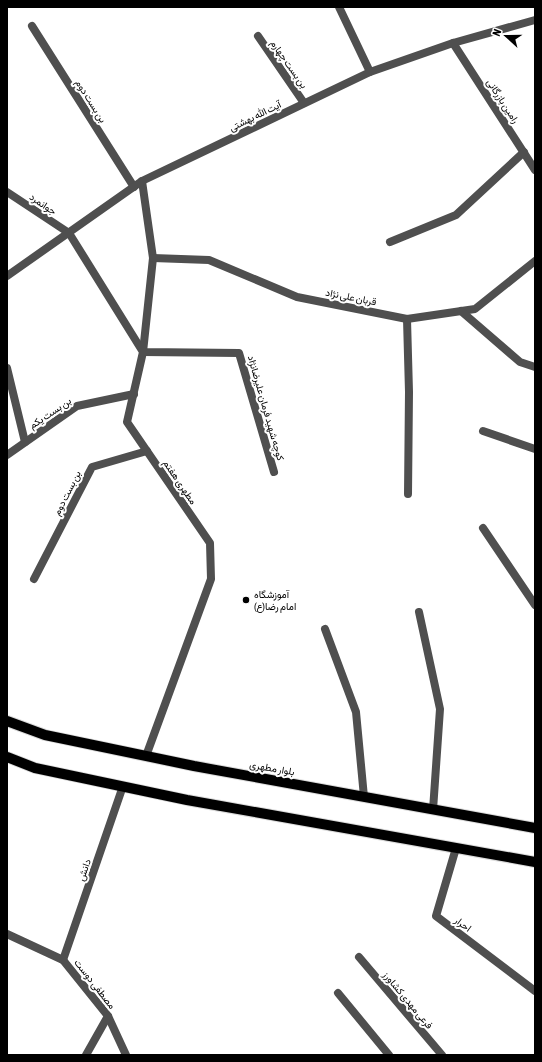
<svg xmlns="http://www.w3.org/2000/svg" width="542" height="1062" viewBox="0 0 542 1062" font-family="'Asap Condensed',Vazirmatn,sans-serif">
<rect width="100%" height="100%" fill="#fff"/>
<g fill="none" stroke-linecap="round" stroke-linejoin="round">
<!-- primary casing -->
<g stroke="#dbdbdb" stroke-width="12">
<g id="primary">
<path d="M 7,721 L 45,735 L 194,766 L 535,828"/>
<path d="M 7,757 L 35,768 L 187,800 L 535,862"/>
</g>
</g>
<!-- lane -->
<g stroke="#4f4f4f" stroke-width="8">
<path d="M 142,181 L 153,258 L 143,352 L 239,353 L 274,472"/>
<path d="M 7,368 L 25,442"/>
<path d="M 7,455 L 77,406 L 134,394"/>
<path d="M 483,528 L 535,605"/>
<path d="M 34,579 L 92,467 L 147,451"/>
<path d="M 325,629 L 356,712 L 364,797"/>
</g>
<!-- street -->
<g stroke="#4f4f4f" stroke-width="8">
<path d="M 339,7 L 370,72"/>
<path d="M 32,26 L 134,187"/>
<path d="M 258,36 L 304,103"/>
<path d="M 453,43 L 535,170"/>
<path d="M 7,192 L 69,233 L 143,352 L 127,422 L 210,543 L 211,579 L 146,756"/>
<path d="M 390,242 L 456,215 L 524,152"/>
<path d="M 153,258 L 209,260 L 297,297 L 407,319 L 475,309 L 535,261"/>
<path d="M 7,276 L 142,181 L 370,72 L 453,43 L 535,20"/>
<path d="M 461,311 L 520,362 L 535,367"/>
<path d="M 407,319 L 409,392 L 408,494"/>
<path d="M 483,431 L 535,449"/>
<path d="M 419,612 L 440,709 L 433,810"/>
<path d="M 456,848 L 436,916 L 535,991"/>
<path d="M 7,934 L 63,960 L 108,1016 L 126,1055"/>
<path d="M 359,957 L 442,1055"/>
<path d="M 63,960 L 123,786"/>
<path d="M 338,993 L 389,1055"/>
<path d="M 86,1055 L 108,1016"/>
</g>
<!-- primary -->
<use href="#primary" stroke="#000" stroke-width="10"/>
</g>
<!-- markers -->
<circle fill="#000" stroke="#fff" stroke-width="1.5" cx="246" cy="600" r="4"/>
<g text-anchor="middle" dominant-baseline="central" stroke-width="4" stroke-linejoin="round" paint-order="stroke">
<!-- street labels -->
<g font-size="10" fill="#000" stroke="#fff">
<text transform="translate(289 64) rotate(55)">بن بست چهارم</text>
<text transform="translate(91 101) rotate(58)">بن بست دوم</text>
<text transform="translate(503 101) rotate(57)">رامین بازرگانی</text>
<text transform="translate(255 116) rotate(-26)">آیت الله بهشتی</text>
<text transform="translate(43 204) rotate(34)">جوانمرد</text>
<text transform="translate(351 297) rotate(11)">قربان علی نژاد</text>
<text transform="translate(266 408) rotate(74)">کوچه شهید فرمان علیرضانژاد</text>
<text transform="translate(50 413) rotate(-34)">بن بست یکم</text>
<text transform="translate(180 482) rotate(56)">مطهری هفتم</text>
<text transform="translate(67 493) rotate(-63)">بن بست دوم</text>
<text transform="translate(272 768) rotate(10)">بلوار مطهری</text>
<text transform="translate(84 870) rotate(-71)">دانش</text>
<text transform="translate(463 924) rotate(37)">احرار</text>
<text transform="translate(95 984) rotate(52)">مصطفی دوست</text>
<text transform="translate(408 1000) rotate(50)">فرعی مهدی کشاورز</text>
</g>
<!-- poi labels -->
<g font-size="10" fill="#000" stroke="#fff" text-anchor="start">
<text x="254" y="594">آموزشگاه<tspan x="254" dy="12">امام رضا(ع)</tspan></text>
</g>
</g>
<!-- border -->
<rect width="542" height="1062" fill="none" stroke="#000000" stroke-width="16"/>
<!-- north arrow -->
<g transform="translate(506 36) rotate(291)" stroke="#ffffff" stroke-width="3" paint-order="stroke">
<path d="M0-3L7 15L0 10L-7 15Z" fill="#000000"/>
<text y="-6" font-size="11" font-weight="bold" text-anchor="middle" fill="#000000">N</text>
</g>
</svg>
